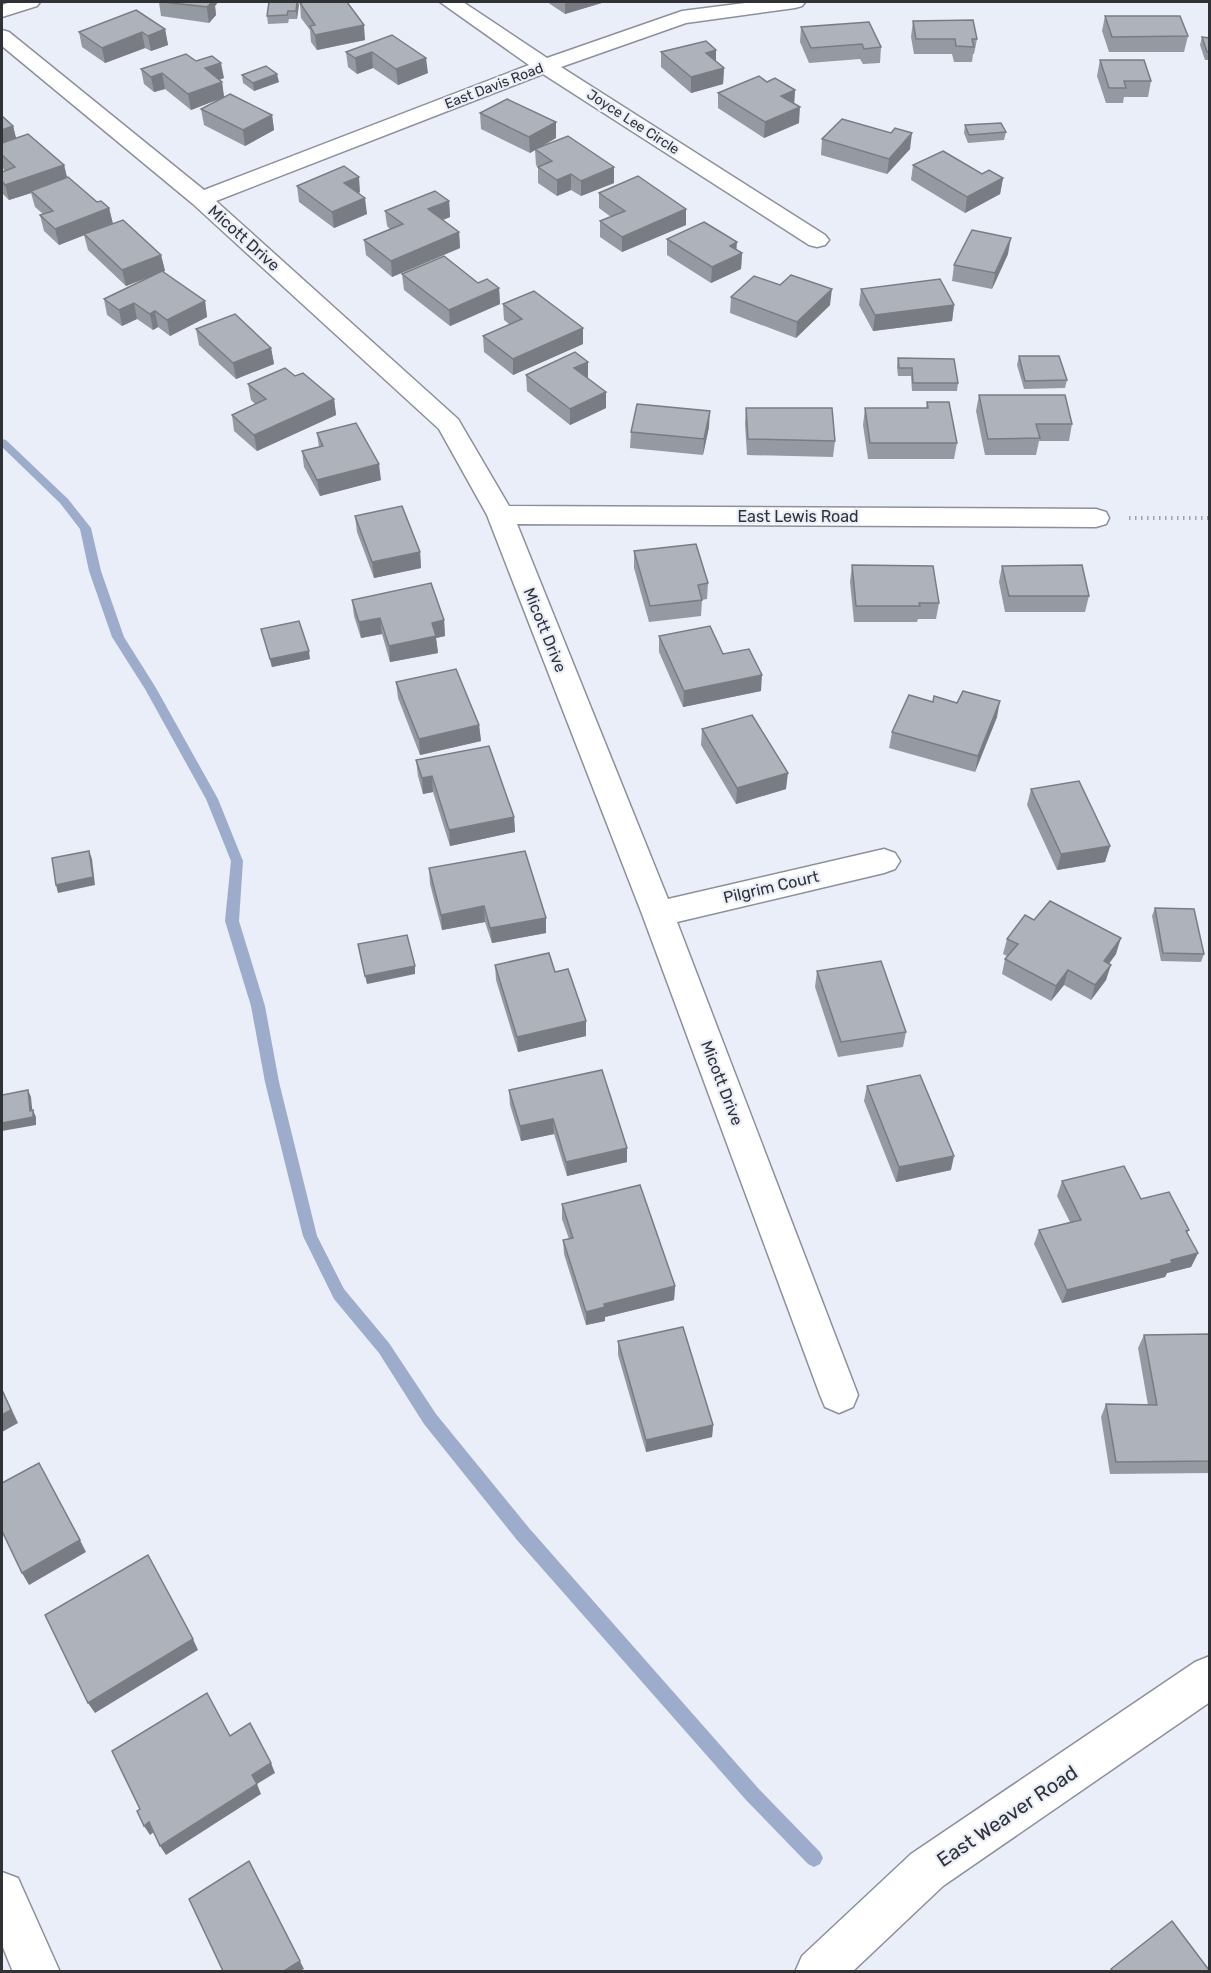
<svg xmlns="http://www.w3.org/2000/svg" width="1211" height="1973" viewBox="0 0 1211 1973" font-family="Rubik,sans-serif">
<rect width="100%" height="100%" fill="#e9eef8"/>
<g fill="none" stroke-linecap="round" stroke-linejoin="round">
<!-- stream -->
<path fill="#9eaccb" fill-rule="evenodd" d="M 2,439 L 6,440 L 68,499 L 91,528 L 101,571 L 124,637 L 156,688 L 218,799 L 243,861 L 239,921 L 265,1006 L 279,1082 L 317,1236 L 344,1289 L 389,1343 L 436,1414 L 529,1528 L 758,1788 L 820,1852 L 823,1858 L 820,1864 L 814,1867 L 808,1864 L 746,1800 L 517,1540 L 424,1424 L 379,1353 L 334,1299 L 303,1236 L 265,1082 L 251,1006 L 225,921 L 231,861 L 206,799 L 145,689 L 112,637 L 89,571 L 80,529 L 60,503 L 2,447 Z"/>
<!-- minor casing -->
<g stroke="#8c909a" stroke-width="3">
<g id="minor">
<path d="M 11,2 L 40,2 L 37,6 L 2,17 L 2,5 Z"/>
<path d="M 440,2 L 463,2 L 547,58 L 682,11 L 753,2 L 805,2 L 802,6 L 795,8 L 686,23 L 561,67 L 825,235 L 829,240 L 825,245 L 817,247 L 809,245 L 543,74 L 216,201 L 458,419 L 509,506 L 1096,509 L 1106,512 L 1109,518 L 1106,524 L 1096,527 L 517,524 L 668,899 L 884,849 L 895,853 L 900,861 L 895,869 L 884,873 L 677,922 L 858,1395 L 853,1407 L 839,1413 L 825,1407 L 820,1395 L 642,914 L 487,515 L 439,429 L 193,204 L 2,46 L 2,30 L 9,32 L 204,190 L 529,65 Z"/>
<path d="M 1210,1656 L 1210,1702 L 943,1886 L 852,1972 L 795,1972 L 802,1956 L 911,1854 L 1195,1662 Z"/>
<path d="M 2,1872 L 18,1878 L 60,1972 L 13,1972 L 2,1945 Z"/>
</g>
</g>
<!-- path -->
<path stroke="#9fa3aa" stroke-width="4" stroke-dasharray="1.5 4.5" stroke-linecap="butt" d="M 1129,518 L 1210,518"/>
<!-- minor -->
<use href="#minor" fill="#fff" fill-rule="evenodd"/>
</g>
<!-- wall -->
<g fill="#9599a1">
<path d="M 159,2 L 218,2 L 215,6 L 216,15 L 209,23 L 161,16 Z"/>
<path d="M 269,2 L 298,2 L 297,19 L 289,19 L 288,23 L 268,24 L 267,16 Z"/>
<path d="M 547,2 L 605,2 L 565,14 Z"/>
<path d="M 300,3 L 365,40 L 317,50 L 311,42 L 310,30 L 301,18 Z"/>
<path d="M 1105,16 L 1188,36 L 1184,52 L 1109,52 L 1102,31 Z"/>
<path d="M 913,21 L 977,39 L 974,54 L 973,54 L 972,62 L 954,62 L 952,54 L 914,54 L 911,37 Z"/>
<path d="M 801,27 L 881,47 L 880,63 L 863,64 L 860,59 L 809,63 L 800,42 Z"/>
<path d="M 165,29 L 168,45 L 151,51 L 145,48 L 105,63 L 82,47 L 79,32 Z"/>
<path d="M 392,35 L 428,73 L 398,85 L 373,68 L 357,74 L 348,67 L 346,52 Z"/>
<path d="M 1202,37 L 1209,38 L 1209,60 L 1205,60 L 1200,45 Z"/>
<path d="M 716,50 L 716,61 L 724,68 L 723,84 L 691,93 L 661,67 L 661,52 Z"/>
<path d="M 1100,60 L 1151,81 L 1148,97 L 1124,97 L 1123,103 L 1106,103 L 1097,76 Z"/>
<path d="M 141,69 L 224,78 L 219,80 L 222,82 L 224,97 L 272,115 L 274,130 L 245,146 L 204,125 L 201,109 L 222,98 L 191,110 L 165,89 L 154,92 L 144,84 Z"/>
<path d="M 242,75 L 279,82 L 254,91 L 243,83 Z"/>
<path d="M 767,82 L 795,90 L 794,103 L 799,123 L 764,138 L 718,108 L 718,93 Z"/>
<path d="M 480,113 L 556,138 L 538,148 L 614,167 L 614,183 L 581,196 L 571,190 L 557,196 L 538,183 L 538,167 L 536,165 L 535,150 L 530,153 L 481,129 Z"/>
<path d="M 2,116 L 13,126 L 16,138 L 64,165 L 67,178 L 97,202 L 109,208 L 113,224 L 161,255 L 165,271 L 162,272 L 205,301 L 207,317 L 170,336 L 158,327 L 153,330 L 137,319 L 122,326 L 107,315 L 104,299 L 158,273 L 126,286 L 88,250 L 84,235 L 59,245 L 44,231 L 40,215 L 43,214 L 35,207 L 31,193 L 9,200 L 2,193 L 2,172 L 5,171 L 2,167 Z"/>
<path d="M 965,125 L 1006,132 L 1004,140 L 968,143 L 964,133 Z"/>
<path d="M 822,139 L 910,149 L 887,174 L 821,155 Z"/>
<path d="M 913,165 L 982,174 L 1003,178 L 1000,194 L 965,213 L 911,180 Z"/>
<path d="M 297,186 L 360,192 L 359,193 L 367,214 L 334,228 L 299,202 Z"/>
<path d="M 599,193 L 686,209 L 686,225 L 622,252 L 600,237 L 600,221 L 611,217 L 599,208 Z"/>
<path d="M 449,201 L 450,217 L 443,220 L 459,232 L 460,248 L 392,277 L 366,255 L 364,240 L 390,229 L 387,226 L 385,211 Z"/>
<path d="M 667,239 L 736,250 L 742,253 L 741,269 L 711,283 L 667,255 Z"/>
<path d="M 1008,254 L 992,289 L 952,281 L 954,265 Z"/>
<path d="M 402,274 L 499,288 L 500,304 L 450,326 L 404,290 Z"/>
<path d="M 861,289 L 954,305 L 952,321 L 873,331 L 859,305 Z"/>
<path d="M 731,297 L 830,305 L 796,338 L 730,313 Z"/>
<path d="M 503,304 L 583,344 L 513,375 L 484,352 L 483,336 L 509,324 L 504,320 Z"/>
<path d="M 196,329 L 271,348 L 274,364 L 236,379 L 199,345 Z"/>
<path d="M 1019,356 L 1067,380 L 1065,388 L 1024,389 L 1017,365 Z"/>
<path d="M 898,358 L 958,383 L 957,391 L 912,391 L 911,376 L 898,376 L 897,367 Z"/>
<path d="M 588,362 L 588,378 L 587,378 L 606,408 L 570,425 L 527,391 L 526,375 Z"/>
<path d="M 248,384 L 334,399 L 336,415 L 257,451 L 234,431 L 232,415 L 255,404 L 251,400 Z"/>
<path d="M 979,395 L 1072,424 L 1069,441 L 1039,441 L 1036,455 L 985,455 L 976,411 Z"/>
<path d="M 927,402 L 957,443 L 954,459 L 868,459 L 863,425 L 865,408 L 926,408 Z"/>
<path d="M 746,408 L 835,441 L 833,457 L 747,455 L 745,424 Z"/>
<path d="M 709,427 L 703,455 L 630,448 L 631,432 Z"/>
<path d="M 317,433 L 381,480 L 320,496 L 304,467 L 302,451 L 319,447 Z"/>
<path d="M 355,516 L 420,552 L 421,568 L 374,578 L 357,532 Z"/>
<path d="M 634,551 L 708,583 L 707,599 L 702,600 L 701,616 L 649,622 L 634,568 Z"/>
<path d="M 852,565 L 939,603 L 936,619 L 918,619 L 917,622 L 854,622 L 850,582 Z"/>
<path d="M 1002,566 L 1089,596 L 1085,612 L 1005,612 L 999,582 Z"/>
<path d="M 352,600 L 444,620 L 445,636 L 436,638 L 438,653 L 390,662 L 382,634 L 361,638 L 354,616 Z"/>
<path d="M 261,629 L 310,659 L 272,667 Z"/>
<path d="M 659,636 L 723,654 L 761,691 L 683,707 L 659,652 Z"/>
<path d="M 396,682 L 479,725 L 481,741 L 420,755 L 398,698 Z"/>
<path d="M 933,702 L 997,717 L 975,772 L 889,748 L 892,732 Z"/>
<path d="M 702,729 L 786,789 L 736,804 L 701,745 Z"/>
<path d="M 416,760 L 514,817 L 515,832 L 450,846 L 433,792 L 423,794 L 418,776 Z"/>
<path d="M 1031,789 L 1110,846 L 1105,862 L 1057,870 L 1027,805 Z"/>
<path d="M 429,868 L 546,918 L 546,933 L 492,943 L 485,922 L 442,930 L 430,884 Z"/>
<path d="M 1155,908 L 1204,954 L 1201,962 L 1161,961 L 1152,916 Z"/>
<path d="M 1007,939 L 1116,954 L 1109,964 L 1106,980 L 1091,1000 L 1064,985 L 1051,1001 L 1002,974 L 1005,959 L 1007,956 L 1003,954 Z"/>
<path d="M 495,965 L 555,972 L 586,1036 L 518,1052 L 496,980 Z"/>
<path d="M 817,971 L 906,1032 L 903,1047 L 838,1057 L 815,987 Z"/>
<path d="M 867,1086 L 951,1170 L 896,1182 L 864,1101 Z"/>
<path d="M 509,1090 L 627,1162 L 567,1176 L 554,1134 L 521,1141 L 510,1105 Z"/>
<path d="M 1062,1181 L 1141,1199 L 1189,1230 L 1187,1233 L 1198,1253 L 1191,1267 L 1167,1273 L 1165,1277 L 1062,1303 L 1034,1244 L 1039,1230 L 1070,1222 L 1057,1196 Z"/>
<path d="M 562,1204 L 675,1286 L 674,1300 L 605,1317 L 605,1321 L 586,1325 L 564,1254 L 563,1240 L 569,1239 L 562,1219 Z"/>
<path d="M 1209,1334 L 1209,1473 L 1110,1474 L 1101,1417 L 1106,1404 L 1148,1405 L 1138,1348 L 1144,1335 Z"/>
<path d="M 618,1341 L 713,1425 L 712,1437 L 646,1452 L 618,1355 Z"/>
</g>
<!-- shaded-wall -->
<g fill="#797d83">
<path d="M 206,2 L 218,2 L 215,6 L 216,15 L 209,23 Z"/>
<path d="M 297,2 L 298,2 L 299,5 L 297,19 L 296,11 Z"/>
<path d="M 565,2 L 605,2 L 565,14 Z"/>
<path d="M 364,25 L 365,40 L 317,50 L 315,35 Z"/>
<path d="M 165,29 L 168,45 L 151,51 L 148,36 Z"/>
<path d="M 142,32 L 145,48 L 105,63 L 102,48 Z"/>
<path d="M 716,50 L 716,65 L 706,53 Z"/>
<path d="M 372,52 L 373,68 L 357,74 L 355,58 Z"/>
<path d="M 426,58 L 428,73 L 398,85 L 396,69 Z"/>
<path d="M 221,63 L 224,78 L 207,84 L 205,68 Z"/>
<path d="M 724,68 L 723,84 L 691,93 L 691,77 Z"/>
<path d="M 162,73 L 165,89 L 154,92 L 151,77 Z"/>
<path d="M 277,74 L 279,82 L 254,91 L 253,83 Z"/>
<path d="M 222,82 L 224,97 L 191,110 L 188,94 Z"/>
<path d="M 795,90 L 794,106 L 781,96 Z"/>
<path d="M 800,107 L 799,123 L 764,138 L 765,122 Z"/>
<path d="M 272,115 L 274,130 L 245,146 L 243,130 Z"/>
<path d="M 556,122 L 556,138 L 530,153 L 529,137 Z"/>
<path d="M 13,126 L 17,142 L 2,147 L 2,130 Z"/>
<path d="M 912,133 L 910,149 L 887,174 L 889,159 Z"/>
<path d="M 64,165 L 68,181 L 31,191 L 31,193 L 9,200 L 5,185 Z"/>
<path d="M 614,167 L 614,183 L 581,196 L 581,181 Z"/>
<path d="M 571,174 L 571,190 L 557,196 L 557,180 Z"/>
<path d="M 359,177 L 360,192 L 346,198 L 344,183 Z"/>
<path d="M 1003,178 L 1000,194 L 965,213 L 967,197 Z"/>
<path d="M 365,198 L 367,214 L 334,228 L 332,212 Z"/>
<path d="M 449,201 L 450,217 L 430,225 L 428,209 Z"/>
<path d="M 109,208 L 113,224 L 59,245 L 55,229 Z"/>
<path d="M 686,209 L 686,225 L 622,252 L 622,237 Z"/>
<path d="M 459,232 L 460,248 L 392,277 L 391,261 Z"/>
<path d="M 1011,238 L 1008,254 L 992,289 L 995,273 Z"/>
<path d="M 737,242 L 736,256 L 742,253 L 741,269 L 711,283 L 712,267 L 730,246 Z"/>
<path d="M 161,255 L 165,271 L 126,286 L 122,270 Z"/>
<path d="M 499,288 L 500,304 L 450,326 L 449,310 Z"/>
<path d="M 832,289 L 830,305 L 796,338 L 797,322 Z"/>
<path d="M 205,301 L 207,317 L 170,336 L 167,320 Z"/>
<path d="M 134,303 L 137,319 L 122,326 L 119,310 Z"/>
<path d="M 954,305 L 952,321 L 873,331 L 875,315 Z"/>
<path d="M 155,311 L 158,327 L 153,330 L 150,314 Z"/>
<path d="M 583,328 L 583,344 L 513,375 L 513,359 Z"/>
<path d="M 271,348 L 274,364 L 236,379 L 233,363 Z"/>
<path d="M 588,362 L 588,378 L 574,384 L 574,368 Z"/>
<path d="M 606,392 L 606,408 L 570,425 L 570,409 Z"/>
<path d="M 334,399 L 336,415 L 257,451 L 254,435 Z"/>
<path d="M 710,411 L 709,427 L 703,455 L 704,439 Z"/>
<path d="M 379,464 L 381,480 L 320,496 L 317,480 Z"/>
<path d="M 420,552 L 421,568 L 374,578 L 372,562 Z"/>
<path d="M 380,618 L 382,634 L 361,638 L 359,622 Z"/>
<path d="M 444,620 L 445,636 L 436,638 L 438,653 L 390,662 L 389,646 L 432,623 Z"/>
<path d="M 309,651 L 310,659 L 272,667 L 270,659 Z"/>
<path d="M 762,675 L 761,691 L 683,707 L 684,691 Z"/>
<path d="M 1000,701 L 997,717 L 975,772 L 978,756 Z"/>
<path d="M 479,725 L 481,741 L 420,755 L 419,739 Z"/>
<path d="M 788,773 L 786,789 L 736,804 L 737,788 Z"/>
<path d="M 432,776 L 433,792 L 423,794 L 422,778 Z"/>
<path d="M 514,817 L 515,832 L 450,846 L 449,830 Z"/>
<path d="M 1110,846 L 1105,862 L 1057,870 L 1061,854 Z"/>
<path d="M 89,851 L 92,859 L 95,885 L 58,893 L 56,885 Z"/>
<path d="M 484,906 L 485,922 L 442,930 L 441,915 Z"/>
<path d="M 546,918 L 546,933 L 492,943 L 490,928 Z"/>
<path d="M 1121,938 L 1116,954 L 1099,976 L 1104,961 Z"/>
<path d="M 1111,965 L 1106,980 L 1091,1000 L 1095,985 Z"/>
<path d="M 415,966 L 415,974 L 367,984 L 365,976 Z"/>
<path d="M 1068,970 L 1064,985 L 1051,1001 L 1056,986 Z"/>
<path d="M 586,1021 L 586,1036 L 518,1052 L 517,1037 Z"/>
<path d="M 28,1090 L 31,1097 L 33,1117 L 33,1110 L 36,1117 L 36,1125 L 2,1131 L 2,1123 L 30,1111 Z"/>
<path d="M 553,1119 L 554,1134 L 521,1141 L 520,1126 Z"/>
<path d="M 627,1148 L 627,1162 L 567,1176 L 566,1162 Z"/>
<path d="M 954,1156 L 951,1170 L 896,1182 L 899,1167 Z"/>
<path d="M 1198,1253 L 1191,1267 L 1167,1273 L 1165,1277 L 1062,1303 L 1067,1290 L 1171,1260 Z"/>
<path d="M 675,1286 L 674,1300 L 605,1317 L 605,1321 L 586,1325 L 586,1312 L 604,1304 Z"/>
<path d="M 2,1389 L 18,1423 L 2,1432 Z"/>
<path d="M 713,1425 L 712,1437 L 646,1452 L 646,1440 Z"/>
<path d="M 80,1540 L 86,1552 L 29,1585 L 22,1573 Z"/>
<path d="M 193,1639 L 198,1650 L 95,1713 L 88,1703 Z"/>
<path d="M 271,1763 L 275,1773 L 257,1784 L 261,1794 L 166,1855 L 160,1846 L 252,1775 Z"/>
<path d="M 149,1822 L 155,1831 L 150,1835 L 144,1826 Z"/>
<path d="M 249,1861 L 304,1969 L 300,1971 L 284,1971 Z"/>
</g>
<!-- building -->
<g fill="#adb2bb" stroke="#797d83" stroke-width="1.5">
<path d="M 163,2 L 212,2 L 207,7 Z"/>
<path d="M 269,2 L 297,2 L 296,11 L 288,11 L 287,15 L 267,16 Z"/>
<path d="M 305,2 L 347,2 L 364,25 L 315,35 L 310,26 L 315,25 L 300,3 Z"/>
<path d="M 136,10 L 165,29 L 148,36 L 142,32 L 102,48 L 79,32 Z"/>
<path d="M 1105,16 L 1180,16 L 1188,36 L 1112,37 Z"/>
<path d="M 973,20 L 977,39 L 972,39 L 974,47 L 956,46 L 955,39 L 916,39 L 913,21 Z"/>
<path d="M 869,22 L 881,47 L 864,49 L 862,44 L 811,48 L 801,27 Z"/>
<path d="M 392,35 L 426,58 L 396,69 L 372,52 L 355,58 L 346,52 Z"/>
<path d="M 1202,37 L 1209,38 L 1209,52 L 1207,52 Z"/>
<path d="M 706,41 L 716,50 L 706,53 L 724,68 L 691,77 L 661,52 Z"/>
<path d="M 186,54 L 196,61 L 212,56 L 221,63 L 205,68 L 222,82 L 188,94 L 162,73 L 151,77 L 141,69 Z"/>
<path d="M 1100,60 L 1144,60 L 1151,81 L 1124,81 L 1126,88 L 1109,88 Z"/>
<path d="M 266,66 L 277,74 L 253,83 L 242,75 Z"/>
<path d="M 759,76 L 767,82 L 775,78 L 795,90 L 781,96 L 800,107 L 765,122 L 718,93 Z"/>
<path d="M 230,94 L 272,115 L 243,130 L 201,109 Z"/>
<path d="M 507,99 L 556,122 L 529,137 L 480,113 Z"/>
<path d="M 2,116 L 13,126 L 2,130 Z"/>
<path d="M 842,119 L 891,133 L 895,128 L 912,133 L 889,159 L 822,139 Z"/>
<path d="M 1001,123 L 1006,132 L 969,135 L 965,125 Z"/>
<path d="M 28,134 L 64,165 L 5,185 L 2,181 L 2,172 L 15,167 L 2,155 L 2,143 Z"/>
<path d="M 568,136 L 614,167 L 581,181 L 571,174 L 557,180 L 538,167 L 552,161 L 535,149 Z"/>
<path d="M 943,151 L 982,174 L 989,170 L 1003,178 L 967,197 L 913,165 Z"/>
<path d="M 344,166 L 359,177 L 344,183 L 365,198 L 332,212 L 297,186 Z"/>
<path d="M 638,176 L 686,209 L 622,237 L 600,221 L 625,211 L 599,193 Z"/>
<path d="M 68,177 L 97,202 L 101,201 L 109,208 L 55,229 L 40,215 L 53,211 L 31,191 Z"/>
<path d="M 435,191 L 449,201 L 428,209 L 459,232 L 391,261 L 364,240 L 403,224 L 385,211 Z"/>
<path d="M 123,220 L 161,255 L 122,270 L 84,234 Z"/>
<path d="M 704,222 L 737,242 L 730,246 L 742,253 L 712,267 L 667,239 Z"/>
<path d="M 972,230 L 1011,238 L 995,273 L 954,265 Z"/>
<path d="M 444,256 L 478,283 L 487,279 L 499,288 L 449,310 L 402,274 Z"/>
<path d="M 162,271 L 205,301 L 167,320 L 155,311 L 150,314 L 134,303 L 119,310 L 104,299 Z"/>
<path d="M 791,275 L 832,289 L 797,322 L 731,297 L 754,276 L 780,285 Z"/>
<path d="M 940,279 L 954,305 L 875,315 L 861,289 Z"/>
<path d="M 534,291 L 583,328 L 513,359 L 483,336 L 522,319 L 503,304 Z"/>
<path d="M 235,314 L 271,348 L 233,363 L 196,329 Z"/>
<path d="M 575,352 L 588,362 L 574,368 L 606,392 L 570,409 L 526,375 Z"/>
<path d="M 1019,356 L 1059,356 L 1067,380 L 1025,381 Z"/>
<path d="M 898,358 L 954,359 L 958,383 L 913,383 L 912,368 L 899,368 Z"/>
<path d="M 285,368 L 295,376 L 303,373 L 334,399 L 254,435 L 232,415 L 266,399 L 248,384 Z"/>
<path d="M 979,395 L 1065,395 L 1072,424 L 1036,424 L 1040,438 L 988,439 Z"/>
<path d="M 927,402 L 949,402 L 957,443 L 870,443 L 865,408 L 928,408 Z"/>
<path d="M 637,404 L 710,411 L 704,439 L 631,432 Z"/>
<path d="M 746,408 L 832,408 L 835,441 L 748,439 Z"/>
<path d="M 356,423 L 379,464 L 317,480 L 302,451 L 323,446 L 317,433 Z"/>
<path d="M 402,506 L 420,552 L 372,562 L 355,516 Z"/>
<path d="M 696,544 L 708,583 L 698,585 L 702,600 L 650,606 L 634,551 Z"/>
<path d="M 852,565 L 933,566 L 939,603 L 919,603 L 920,606 L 856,606 Z"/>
<path d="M 1082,565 L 1089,596 L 1009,596 L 1002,566 Z"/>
<path d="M 431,583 L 444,620 L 432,623 L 436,636 L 389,646 L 380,618 L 359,622 L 352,600 Z"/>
<path d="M 299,621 L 309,651 L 270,659 L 261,629 Z"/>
<path d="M 710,626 L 723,654 L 749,649 L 762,675 L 684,691 L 659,636 Z"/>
<path d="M 456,669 L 479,725 L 419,739 L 396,682 Z"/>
<path d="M 963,691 L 1000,701 L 978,756 L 892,732 L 909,695 L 933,702 L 934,696 L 957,703 Z"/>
<path d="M 752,715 L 788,773 L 737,788 L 702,729 Z"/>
<path d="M 489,746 L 514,817 L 449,830 L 432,776 L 422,778 L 416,760 Z"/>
<path d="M 1079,781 L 1110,846 L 1061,854 L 1031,789 Z"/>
<path d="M 89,851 L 93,877 L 56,885 L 52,858 Z"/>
<path d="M 525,851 L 546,918 L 490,928 L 484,906 L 441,915 L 429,868 Z"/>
<path d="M 1050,901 L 1121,938 L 1104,961 L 1111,965 L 1095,985 L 1068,970 L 1056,986 L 1005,959 L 1018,944 L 1007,939 L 1025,915 L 1034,920 Z"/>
<path d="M 1155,908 L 1194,909 L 1204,954 L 1163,953 Z"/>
<path d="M 407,935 L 415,966 L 365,976 L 358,944 Z"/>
<path d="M 549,953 L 555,972 L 568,969 L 586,1021 L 517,1037 L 495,965 Z"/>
<path d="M 881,961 L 906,1032 L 841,1042 L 817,971 Z"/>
<path d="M 602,1070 L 627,1148 L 566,1162 L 553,1119 L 520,1126 L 509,1090 Z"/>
<path d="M 920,1075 L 954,1156 L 899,1167 L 867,1086 Z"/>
<path d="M 28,1090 L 30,1111 L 33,1110 L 33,1117 L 2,1123 L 2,1095 Z"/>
<path d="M 1124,1166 L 1141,1199 L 1169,1192 L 1189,1230 L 1186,1231 L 1198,1253 L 1171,1260 L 1172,1263 L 1067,1290 L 1039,1230 L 1081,1220 L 1062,1181 Z"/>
<path d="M 640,1185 L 675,1286 L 604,1304 L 605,1307 L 586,1312 L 563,1240 L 573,1238 L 562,1204 Z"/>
<path d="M 683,1327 L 713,1425 L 646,1440 L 618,1341 Z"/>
<path d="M 1209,1334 L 1209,1461 L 1116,1462 L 1106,1404 L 1157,1405 L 1144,1335 Z"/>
<path d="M 2,1390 L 11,1410 L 2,1415 Z"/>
<path d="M 39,1463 L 80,1540 L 22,1573 L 2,1531 L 2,1483 Z"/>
<path d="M 148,1555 L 193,1639 L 88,1703 L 45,1615 Z"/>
<path d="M 207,1693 L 230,1736 L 250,1723 L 271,1763 L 252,1775 L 257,1784 L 160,1846 L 149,1822 L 144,1826 L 137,1811 L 140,1809 L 112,1751 Z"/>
<path d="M 249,1861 L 300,1961 L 284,1971 L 223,1971 L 189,1899 Z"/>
<path d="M 1172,1921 L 1209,1970 L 1209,1971 L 1113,1971 L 1111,1969 Z"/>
</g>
<g text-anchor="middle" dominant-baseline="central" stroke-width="4.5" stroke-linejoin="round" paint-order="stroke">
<!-- far-street labels -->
<g font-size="14" fill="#303236" stroke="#e9eef8">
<text transform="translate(494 86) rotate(-21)">East Davis Road</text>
<text transform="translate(633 122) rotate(33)">Joyce Lee Circle</text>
</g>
<!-- street labels -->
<g font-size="16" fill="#303236" stroke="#e9eef8">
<text transform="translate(244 238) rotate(42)">Micott Drive</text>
<text x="798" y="516">East Lewis Road</text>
<text transform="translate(545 630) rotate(68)">Micott Drive</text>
<text transform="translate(771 887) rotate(-13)">Pilgrim Court</text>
<text transform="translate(722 1083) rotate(69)">Micott Drive</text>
</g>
<!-- near-street labels -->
<g font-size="20" fill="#303236" stroke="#e9eef8">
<text transform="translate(1007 1816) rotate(-34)">East Weaver Road</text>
</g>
</g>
<!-- border -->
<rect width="1211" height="1973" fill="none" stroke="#303236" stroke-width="6"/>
</svg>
